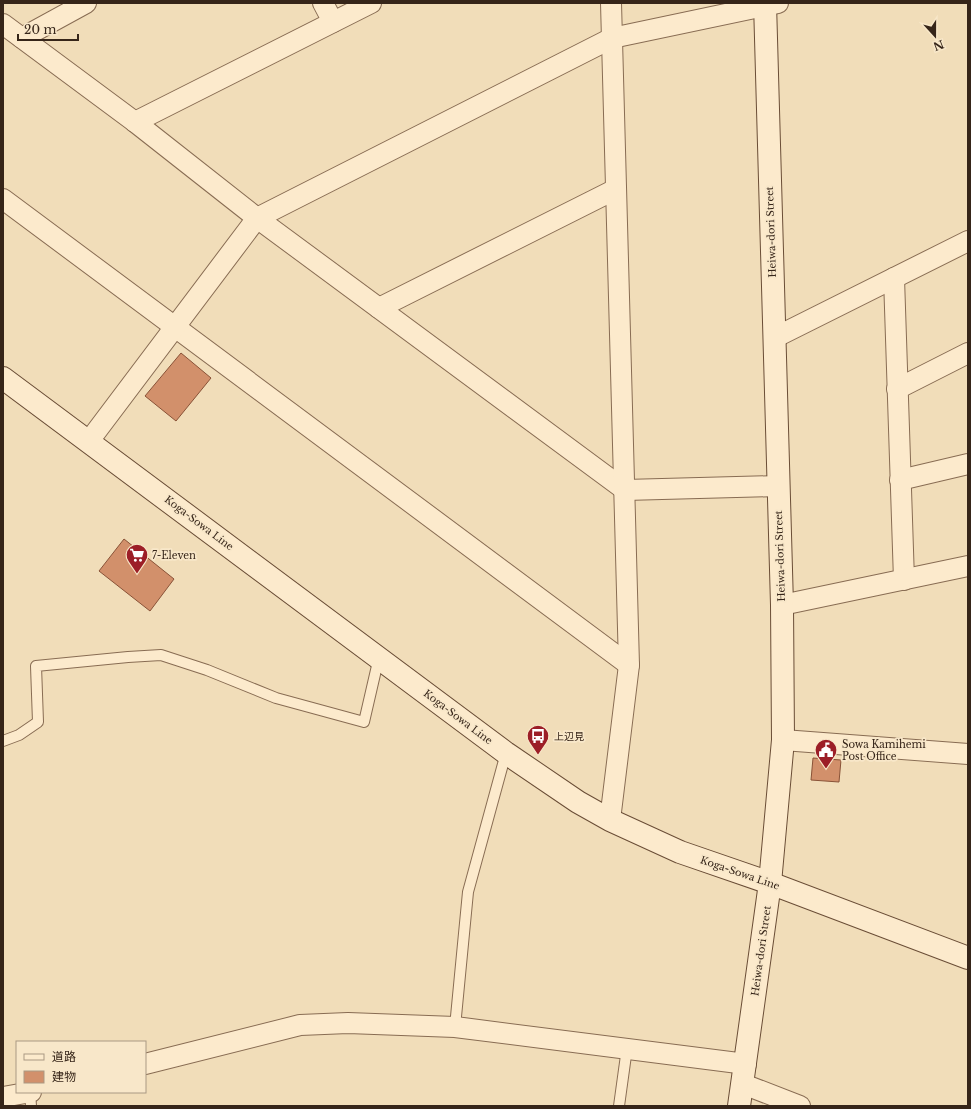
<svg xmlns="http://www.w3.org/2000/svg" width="971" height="1109" viewBox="0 0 971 1109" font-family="'Libre Baskerville','Noto Sans JP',serif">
<rect width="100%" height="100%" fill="#f1ddb9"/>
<!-- building -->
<g fill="#d2906b" stroke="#895237">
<path d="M 181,353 L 211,378 L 176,421 L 145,396 Z"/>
<path d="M 124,539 L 174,579 L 150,611 L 99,571 Z"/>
<path d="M 813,758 L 841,760 L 839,782 L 811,780 Z"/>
</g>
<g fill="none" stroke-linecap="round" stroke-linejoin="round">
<!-- lane casing -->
<g stroke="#886c53" stroke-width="12">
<g id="lane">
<path d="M 3,741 L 19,735 L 38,722 L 36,666 L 128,657 L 161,655 L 207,670 L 276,698 L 364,722 L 379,657"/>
<path d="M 455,1027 L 468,892 L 506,753"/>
<path d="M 30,1092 L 31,1106"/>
<path d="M 619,1106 L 627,1048"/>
</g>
</g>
<!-- street casing -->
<g stroke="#886c53" stroke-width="22">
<g id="street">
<path d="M 323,3 L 333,22"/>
<path d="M 3,24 L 135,122 L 257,218 L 625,490 L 778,486"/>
<path d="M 22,38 L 86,3"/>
<path d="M 135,122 L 371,3"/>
<path d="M 3,199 L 629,665"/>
<path d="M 894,278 L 904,580"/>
<path d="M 379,308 L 616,189"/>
<path d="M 774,338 L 968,241"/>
<path d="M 897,389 L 968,353"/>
<path d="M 89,441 L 257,218 L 612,38 L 778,3"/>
<path d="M 900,480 L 968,464"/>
<path d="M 782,605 L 968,566"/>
<path d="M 783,740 L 968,754"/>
<path d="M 610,820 L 629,665 L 611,3"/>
<path d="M 145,1064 L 300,1025 L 348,1023 L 455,1027 L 746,1064"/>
<path d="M 743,1084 L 800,1106"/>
<path d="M 3,1097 L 31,1092"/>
</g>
</g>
<!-- secondary casing -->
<g stroke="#6a4d36" stroke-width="24">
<g id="secondary">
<path d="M 3,378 L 506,753 L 578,802 L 610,820 L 680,852 L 770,883 L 968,958"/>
<path d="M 739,1106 L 770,883 L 783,740 L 782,605 L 765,3"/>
</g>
</g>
<!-- lane -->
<use href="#lane" stroke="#fceacc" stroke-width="10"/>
<!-- street -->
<use href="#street" stroke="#fceacc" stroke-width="20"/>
<!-- secondary -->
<use href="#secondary" stroke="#fceacc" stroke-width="22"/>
</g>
<!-- icons -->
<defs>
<g id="supermarket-pin" transform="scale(1.15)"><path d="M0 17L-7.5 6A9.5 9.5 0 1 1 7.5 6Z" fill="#9c1e27" stroke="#f8e7c9"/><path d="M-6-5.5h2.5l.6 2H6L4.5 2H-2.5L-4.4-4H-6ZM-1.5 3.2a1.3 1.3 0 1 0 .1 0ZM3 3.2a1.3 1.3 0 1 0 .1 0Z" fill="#fff"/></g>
<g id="bus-pin" transform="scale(1.15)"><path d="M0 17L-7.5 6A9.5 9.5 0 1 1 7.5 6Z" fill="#9c1e27" stroke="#f8e7c9"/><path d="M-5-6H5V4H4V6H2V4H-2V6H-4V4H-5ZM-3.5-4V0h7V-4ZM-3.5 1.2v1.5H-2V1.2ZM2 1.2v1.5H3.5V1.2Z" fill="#fff"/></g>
<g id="civic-pin" transform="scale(1.15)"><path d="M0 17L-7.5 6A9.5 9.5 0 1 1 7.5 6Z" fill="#9c1e27" stroke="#f8e7c9"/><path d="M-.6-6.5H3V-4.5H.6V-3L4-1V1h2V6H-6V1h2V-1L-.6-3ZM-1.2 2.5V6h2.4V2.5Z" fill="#fff"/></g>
</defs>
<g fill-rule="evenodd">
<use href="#supermarket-pin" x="137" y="555"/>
<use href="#bus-pin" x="538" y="736"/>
<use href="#civic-pin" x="826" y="750"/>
</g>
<g text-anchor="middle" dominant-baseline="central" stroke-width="3.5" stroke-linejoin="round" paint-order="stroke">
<!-- street labels -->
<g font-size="10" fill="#362519" stroke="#f8e7c9">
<text transform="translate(771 232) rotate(-92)">Heiwa-dori Street</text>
<text transform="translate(199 523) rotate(37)">Koga-Sowa Line</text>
<text transform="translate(780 556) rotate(-92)">Heiwa-dori Street</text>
<text transform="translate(458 717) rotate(37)">Koga-Sowa Line</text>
<text transform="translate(740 873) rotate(19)">Koga-Sowa Line</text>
<text transform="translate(761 951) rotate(-82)">Heiwa-dori Street</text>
</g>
<!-- poi labels -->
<g font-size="10" fill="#362519" stroke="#f8e7c9" text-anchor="start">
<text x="152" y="555">7-Eleven</text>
<text x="554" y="736">上辺見</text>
<text x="842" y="744">Sowa Kamihemi<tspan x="842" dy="12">Post Office</tspan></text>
</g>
</g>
<!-- border -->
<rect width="971" height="1109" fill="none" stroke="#362519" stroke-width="8"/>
<!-- legend -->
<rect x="16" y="1041" width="130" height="52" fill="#f8e7c9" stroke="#aa9983"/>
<rect x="24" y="1054" width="20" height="6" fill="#fceacc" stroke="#aa9983"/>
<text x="52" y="1061" font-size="12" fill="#362519">道路</text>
<rect x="24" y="1071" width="20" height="12" fill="#d2906b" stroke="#aa9983"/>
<text x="52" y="1081" font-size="12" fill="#362519">建物</text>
<!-- north arrow -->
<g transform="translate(935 36) rotate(159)" stroke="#f8e7c9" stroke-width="3" paint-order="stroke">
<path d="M0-3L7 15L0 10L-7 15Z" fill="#362519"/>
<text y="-6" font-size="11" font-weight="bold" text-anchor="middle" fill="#362519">N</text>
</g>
<!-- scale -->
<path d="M18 34v6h60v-6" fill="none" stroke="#362519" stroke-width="2"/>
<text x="24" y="34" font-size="12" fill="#362519" stroke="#f8e7c9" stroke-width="3" paint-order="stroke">20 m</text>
</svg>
